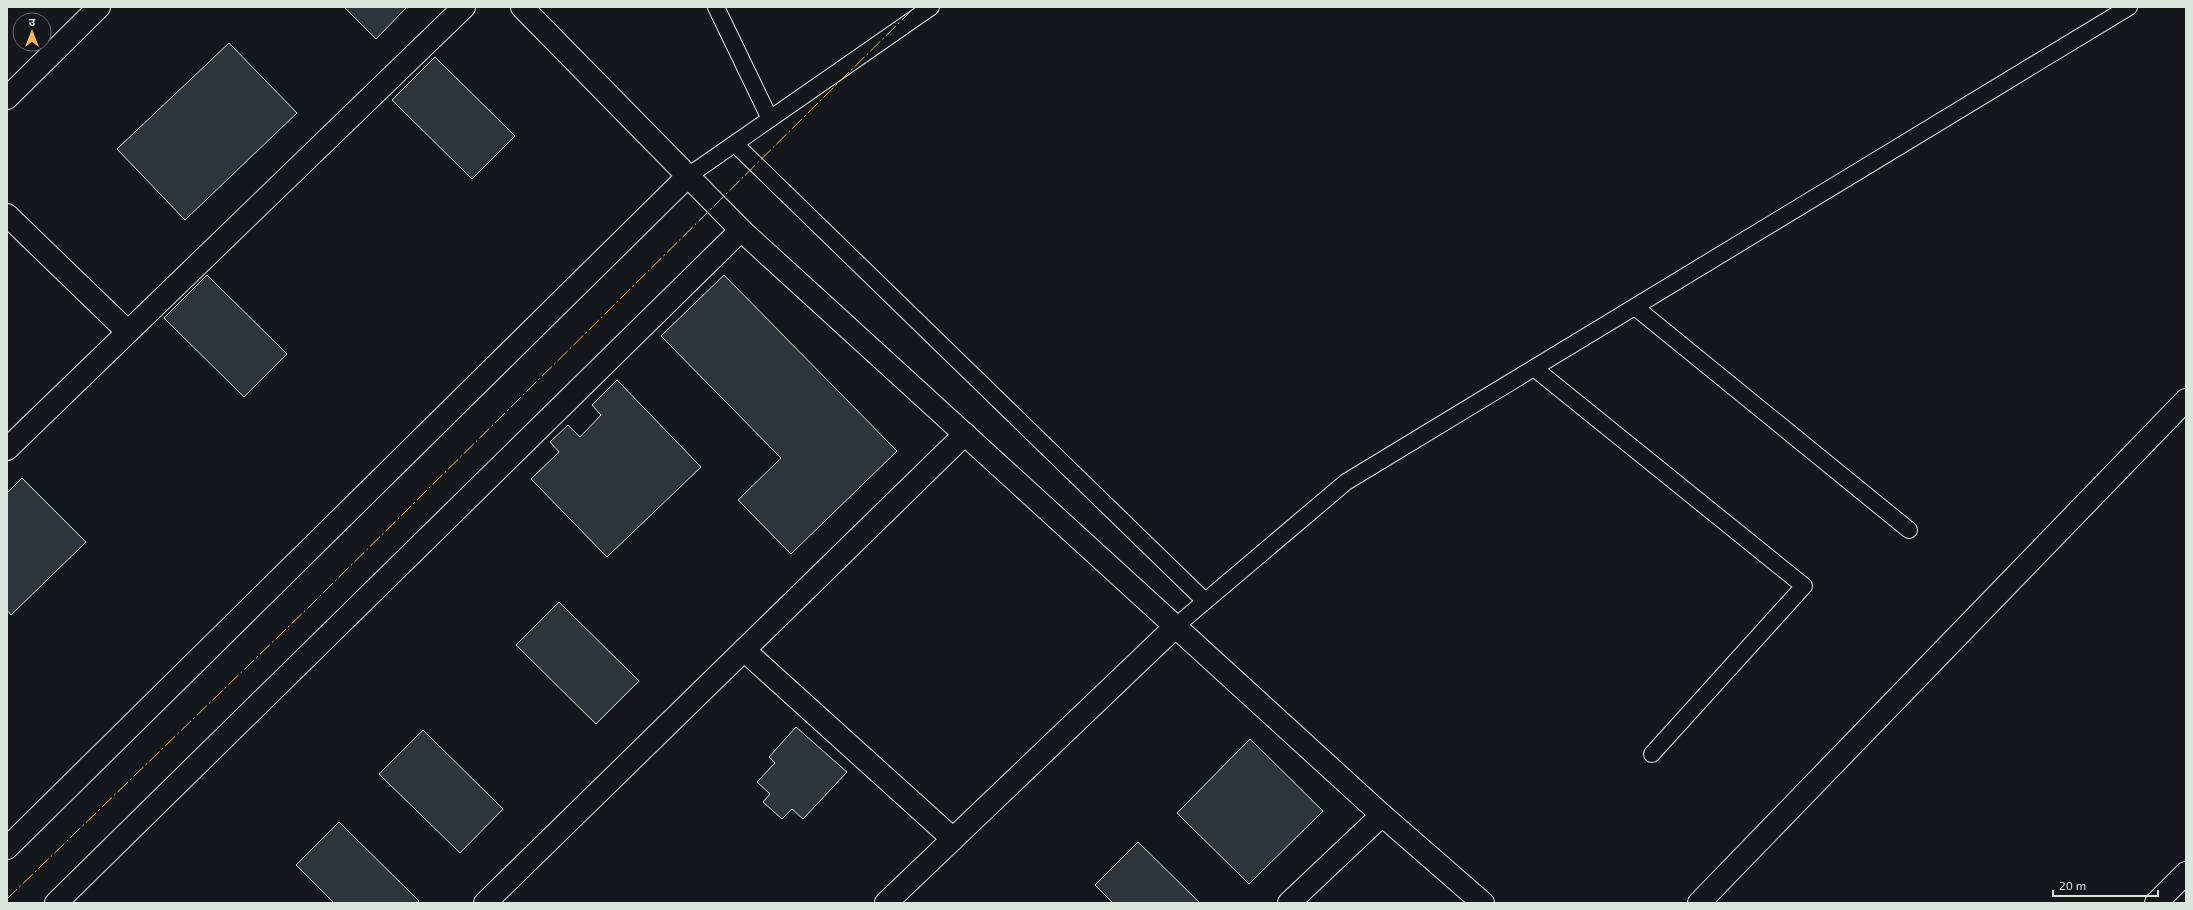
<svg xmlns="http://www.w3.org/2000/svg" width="2193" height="910" viewBox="0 0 2193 910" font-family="'Exo 2','Noto Sans Devanagari',sans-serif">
<rect width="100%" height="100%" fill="#14181c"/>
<!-- building -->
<g fill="#2c363c" stroke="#d8e6dc">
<path d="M 344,7 L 407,7 L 376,39 Z"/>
<path d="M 229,43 L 297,113 L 185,220 L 117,149 Z"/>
<path d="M 435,57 L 515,136 L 472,179 L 392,100 Z"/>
<path d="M 207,275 L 287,354 L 244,397 L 164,318 Z"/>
<path d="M 724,275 L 897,451 L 791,554 L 738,500 L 781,458 L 661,336 Z"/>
<path d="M 617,380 L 701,467 L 607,557 L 531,479 L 559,452 L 550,442 L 568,425 L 580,437 L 601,415 L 592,405 Z"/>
<path d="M 22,478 L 86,542 L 11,615 L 7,610 L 7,493 Z"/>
<path d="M 559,602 L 639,681 L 596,724 L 516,645 Z"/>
<path d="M 796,727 L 847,772 L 803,819 L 792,809 L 782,819 L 763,802 L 770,794 L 757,782 L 775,763 L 769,757 Z"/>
<path d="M 423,730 L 503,809 L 460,853 L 379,774 Z"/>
<path d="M 1250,739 L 1323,811 L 1249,884 L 1177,813 Z"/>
<path d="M 339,822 L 419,901 L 417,903 L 334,903 L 296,865 Z"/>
<path d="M 1138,842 L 1200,903 L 1113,903 L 1095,885 Z"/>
</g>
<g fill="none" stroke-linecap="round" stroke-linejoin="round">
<!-- service casing -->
<g stroke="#d8e6dc" stroke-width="18">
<g id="service">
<path d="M 716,7 L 770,119"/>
<path d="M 735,144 L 1205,601"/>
<path d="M 688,176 L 931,7"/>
<path d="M 1635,307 L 1909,530"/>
<path d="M 1534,368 L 1804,586 L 1652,754"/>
<path d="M 1176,626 L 1346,482 L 2129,7"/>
</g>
</g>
<!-- minor casing -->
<g stroke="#d8e6dc" stroke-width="24">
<g id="minor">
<path d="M 522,7 L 741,230 L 1382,815 L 1483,903"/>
<path d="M 7,98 L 99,7"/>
<path d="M 7,215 L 128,332"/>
<path d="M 7,449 L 464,7"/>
<path d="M 744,650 L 953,839"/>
<path d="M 7,848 L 688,176"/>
<path d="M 56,903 L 741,230"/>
<path d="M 485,903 L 965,434"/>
<path d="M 886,903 L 1176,626"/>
<path d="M 1289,903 L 1382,815"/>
<path d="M 1699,903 L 2186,400"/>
<path d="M 2156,903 L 2186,873"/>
</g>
</g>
<!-- service -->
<use href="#service" stroke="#14181c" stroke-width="16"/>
<!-- minor -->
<use href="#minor" stroke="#14181c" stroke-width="22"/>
<!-- power -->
<path stroke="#ffb74d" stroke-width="1" stroke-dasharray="14 3 2 3" stroke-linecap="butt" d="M 7,899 L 315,601 L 915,7"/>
</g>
<!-- border -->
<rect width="2193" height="910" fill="none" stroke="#d8e6dc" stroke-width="16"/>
<!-- north arrow -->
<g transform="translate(32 32)"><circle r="19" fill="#14181c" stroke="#626a69"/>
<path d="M0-3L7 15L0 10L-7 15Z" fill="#ffb74d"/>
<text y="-6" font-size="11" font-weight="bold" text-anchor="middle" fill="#d8e6dc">उ</text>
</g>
<!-- scale -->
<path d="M2053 890v6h105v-6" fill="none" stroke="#d8e6dc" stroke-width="2"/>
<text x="2059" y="890" font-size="12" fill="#d8e6dc" stroke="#14181c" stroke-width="3" paint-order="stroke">20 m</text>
</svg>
